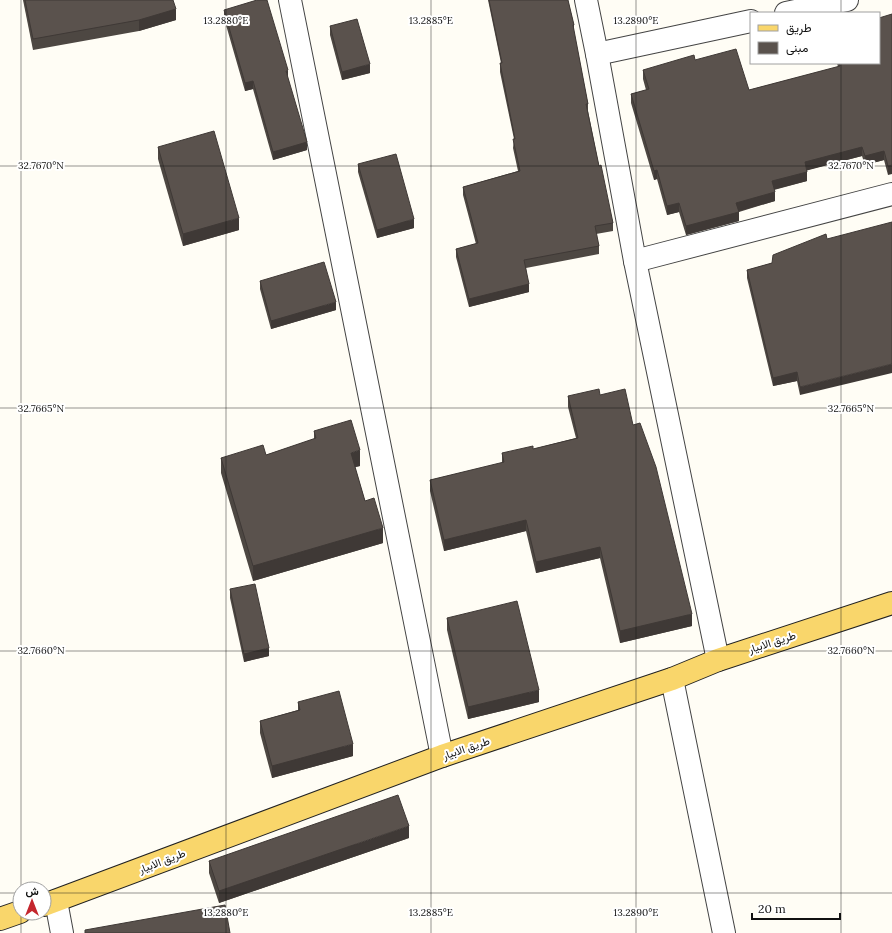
<svg xmlns="http://www.w3.org/2000/svg" width="892" height="933" viewBox="0 0 892 933" font-family="Lora,Vazirmatn,serif">
<rect width="100%" height="100%" fill="#fffdf5"/>
<g fill="none" stroke-linecap="round" stroke-linejoin="round">
<!-- minor casing -->
<g stroke="#444" stroke-width="24">
<g id="minor">
<path d="M 290,0 L 442,756"/>
<path d="M 586,0 L 597,54 L 635,261"/>
<path d="M 786,13 L 847,0"/>
<path d="M 597,54 L 751,21"/>
<path d="M 718,660 L 635,261 L 892,194"/>
<path d="M 672,679 L 724,933"/>
<path d="M 56,901 L 62,933"/>
</g>
</g>
<!-- major casing -->
<g stroke="#222" stroke-width="24">
<g id="major">
<path d="M 44,905 L 442,756 L 672,679 L 718,660 L 892,603"/>
<path d="M 0,919 L 20,912"/>
</g>
</g>
<!-- minor -->
<use href="#minor" stroke="#fff" stroke-width="22"/>
<!-- major -->
<use href="#major" stroke="#f9d66b" stroke-width="22"/>
</g>
<!-- wall -->
<g fill="#4d4742">
<path d="M 23,0 L 173,0 L 176,20 L 139,31 L 33,50 Z"/>
<path d="M 488,0 L 568,0 L 574,25 L 574,31 L 588,104 L 588,111 L 599,166 L 613,223 L 613,231 L 596,234 L 599,246 L 599,254 L 526,268 L 529,292 L 469,307 L 456,257 L 456,249 L 476,244 L 463,195 L 463,187 L 518,171 L 513,148 L 514,139 L 500,72 L 500,63 L 501,63 Z"/>
<path d="M 224,10 L 288,79 L 307,150 L 273,160 L 253,89 L 245,91 L 224,18 Z"/>
<path d="M 892,14 L 888,175 L 884,160 L 865,165 L 862,156 L 807,170 L 807,181 L 774,190 L 775,201 L 739,212 L 739,221 L 686,235 L 679,212 L 667,215 L 657,179 L 654,180 L 631,103 L 631,94 L 646,90 L 643,79 L 643,70 L 695,60 L 749,90 L 838,67 L 837,63 L 879,63 Z"/>
<path d="M 330,26 L 370,73 L 342,80 L 330,35 Z"/>
<path d="M 158,147 L 239,230 L 183,246 L 158,159 Z"/>
<path d="M 358,164 L 414,228 L 377,238 L 358,172 Z"/>
<path d="M 826,234 L 800,395 L 797,381 L 773,386 L 747,278 L 747,270 L 772,263 Z"/>
<path d="M 260,281 L 336,310 L 271,329 L 260,289 Z"/>
<path d="M 600,395 L 633,425 L 692,626 L 620,643 L 600,558 L 536,573 L 526,531 L 444,551 L 430,491 L 430,480 L 502,463 L 502,453 L 533,449 L 576,438 L 568,407 L 568,396 Z"/>
<path d="M 314,431 L 360,466 L 355,467 L 365,501 L 383,543 L 253,581 L 221,473 L 221,458 L 266,455 L 314,439 Z"/>
<path d="M 230,589 L 269,656 L 244,662 L 230,598 Z"/>
<path d="M 447,618 L 539,702 L 468,719 L 447,630 Z"/>
<path d="M 298,702 L 353,756 L 272,778 L 260,733 L 260,721 L 298,710 Z"/>
<path d="M 409,838 L 219,903 L 209,873 L 209,861 Z"/>
</g>
<!-- shaded-wall -->
<g fill="#3f3936">
<path d="M 176,9 L 176,20 L 139,31 L 139,20 Z"/>
<path d="M 370,64 L 370,73 L 342,80 L 342,72 Z"/>
<path d="M 288,70 L 288,79 L 286,71 Z"/>
<path d="M 253,81 L 253,89 L 245,91 L 245,83 Z"/>
<path d="M 307,142 L 307,150 L 273,160 L 273,152 Z"/>
<path d="M 862,147 L 862,156 L 805,171 L 805,162 Z"/>
<path d="M 884,151 L 884,160 L 865,165 L 865,156 Z"/>
<path d="M 892,165 L 892,174 L 888,175 L 888,166 Z"/>
<path d="M 657,170 L 657,179 L 654,180 L 654,171 Z"/>
<path d="M 807,172 L 807,181 L 772,190 L 772,181 Z"/>
<path d="M 775,192 L 775,201 L 736,212 L 736,203 Z"/>
<path d="M 679,203 L 679,212 L 667,215 L 667,206 Z"/>
<path d="M 739,212 L 739,221 L 686,235 L 686,226 Z"/>
<path d="M 239,218 L 239,230 L 183,246 L 183,234 Z"/>
<path d="M 414,219 L 414,228 L 377,238 L 377,230 Z"/>
<path d="M 529,284 L 529,292 L 469,307 L 469,299 Z"/>
<path d="M 336,302 L 336,310 L 271,329 L 271,321 Z"/>
<path d="M 892,364 L 892,373 L 800,395 L 800,387 Z"/>
<path d="M 797,372 L 797,381 L 773,386 L 773,378 Z"/>
<path d="M 360,450 L 360,466 L 351,468 L 351,453 Z"/>
<path d="M 526,520 L 526,531 L 444,551 L 444,540 Z"/>
<path d="M 383,528 L 383,543 L 253,581 L 253,566 Z"/>
<path d="M 600,547 L 600,558 L 536,573 L 536,562 Z"/>
<path d="M 692,614 L 692,626 L 620,643 L 620,631 Z"/>
<path d="M 269,648 L 269,656 L 244,662 L 244,654 Z"/>
<path d="M 539,690 L 539,702 L 468,719 L 468,707 Z"/>
<path d="M 353,744 L 353,756 L 272,778 L 272,766 Z"/>
<path d="M 409,826 L 409,838 L 219,903 L 219,891 Z"/>
</g>
<!-- building -->
<g fill="#5a524d" stroke="#3f3936">
<path d="M 25,0 L 173,0 L 176,9 L 139,20 L 33,39 Z"/>
<path d="M 257,0 L 267,0 L 288,70 L 286,71 L 307,142 L 273,152 L 253,81 L 245,83 L 224,10 Z"/>
<path d="M 489,0 L 568,0 L 574,25 L 573,25 L 588,104 L 586,104 L 599,166 L 601,165 L 613,223 L 595,226 L 599,246 L 524,260 L 529,284 L 469,299 L 456,249 L 478,243 L 463,187 L 520,171 L 513,139 L 515,139 L 500,63 L 502,63 Z"/>
<path d="M 892,14 L 892,165 L 888,166 L 884,151 L 865,156 L 862,147 L 805,162 L 807,172 L 772,181 L 775,192 L 736,203 L 739,212 L 686,226 L 679,203 L 667,206 L 657,170 L 654,171 L 631,94 L 649,89 L 643,70 L 694,55 L 695,60 L 736,49 L 749,90 L 840,66 L 839,63 L 879,63 L 879,18 Z"/>
<path d="M 357,19 L 370,64 L 342,72 L 330,26 Z"/>
<path d="M 214,131 L 239,218 L 183,234 L 158,147 Z"/>
<path d="M 396,154 L 414,219 L 377,230 L 358,164 Z"/>
<path d="M 892,222 L 892,364 L 800,387 L 797,372 L 773,378 L 747,270 L 772,263 L 773,255 L 826,234 L 827,239 Z"/>
<path d="M 324,262 L 336,302 L 271,321 L 260,281 Z"/>
<path d="M 599,389 L 600,395 L 625,389 L 633,425 L 640,423 L 656,467 L 692,614 L 620,631 L 600,547 L 536,562 L 526,520 L 444,540 L 430,480 L 504,462 L 502,453 L 533,446 L 533,449 L 578,438 L 568,396 Z"/>
<path d="M 351,420 L 360,450 L 351,453 L 365,501 L 374,498 L 383,528 L 253,566 L 221,458 L 263,445 L 266,455 L 316,438 L 314,431 Z"/>
<path d="M 255,584 L 269,648 L 244,654 L 230,589 Z"/>
<path d="M 517,601 L 539,690 L 468,707 L 447,618 Z"/>
<path d="M 339,691 L 353,744 L 272,766 L 260,721 L 300,710 L 298,702 Z"/>
<path d="M 398,795 L 409,826 L 219,891 L 209,861 Z"/>
<path d="M 225,905 L 230,933 L 85,933 L 85,930 Z"/>
</g>
<!-- ticks -->
<path fill="none" stroke="#111" stroke-width="1" stroke-opacity="0.45" d="M 21,0 L 21,889M 226,0 L 226,933M 431,0 L 431,933M 636,0 L 636,933M 841,0 L 841,13M 841,63 L 841,933M 0,166 L 892,166M 0,408 L 892,408M 0,651 L 892,651M 0,893 L 20,893M 44,893 L 892,893M 21,913 L 21,933"/>
<g text-anchor="middle" dominant-baseline="central" stroke-width="4" stroke-linejoin="round" paint-order="stroke">
<!-- street labels -->
<g font-size="11" fill="#111" stroke="#fff">
<text transform="translate(772 642) rotate(-18)">طريق الابيار</text>
<text transform="translate(466 748) rotate(-19)">طريق الابيار</text>
<text transform="translate(162 861) rotate(-21)">طريق الابيار</text>
</g>
</g>
<g font-size="10" text-anchor="middle" fill="#111" stroke="#fff" stroke-width="4" stroke-linejoin="round" paint-order="stroke">
<text x="226" y="24">13.2880°E</text>
<text x="431" y="24">13.2885°E</text>
<text x="636" y="24">13.2890°E</text>
<text x="41" y="169">32.7670°N</text>
<text x="851" y="169">32.7670°N</text>
<text x="41" y="412">32.7665°N</text>
<text x="851" y="412">32.7665°N</text>
<text x="41" y="654">32.7660°N</text>
<text x="851" y="654">32.7660°N</text>
<text x="226" y="916">13.2880°E</text>
<text x="431" y="916">13.2885°E</text>
<text x="636" y="916">13.2890°E</text>
</g>
<!-- legend -->
<rect x="750" y="12" width="130" height="52" fill="#ffffff" stroke="#a0a0a0"/>
<rect x="758" y="25" width="20" height="6" fill="#f9d66b" stroke="#a0a0a0"/>
<text x="786" y="32" font-size="12" fill="#111111">طريق</text>
<rect x="758" y="42" width="20" height="12" fill="#5a524d" stroke="#a0a0a0"/>
<text x="786" y="52" font-size="12" fill="#111111">مبنى</text>
<!-- north arrow -->
<g transform="translate(32 901)"><circle r="19" fill="#ffffff" stroke="#a0a0a0"/>
<path d="M0-3L7 15L0 10L-7 15Z" fill="#c4262e"/>
<text y="-6" font-size="11" font-weight="bold" text-anchor="middle" fill="#111111">ش</text>
</g>
<!-- scale -->
<path d="M752 913v6h88v-6" fill="none" stroke="#111111" stroke-width="2"/>
<text x="758" y="913" font-size="12" fill="#111111" stroke="#ffffff" stroke-width="3" paint-order="stroke">20 m</text>
</svg>
